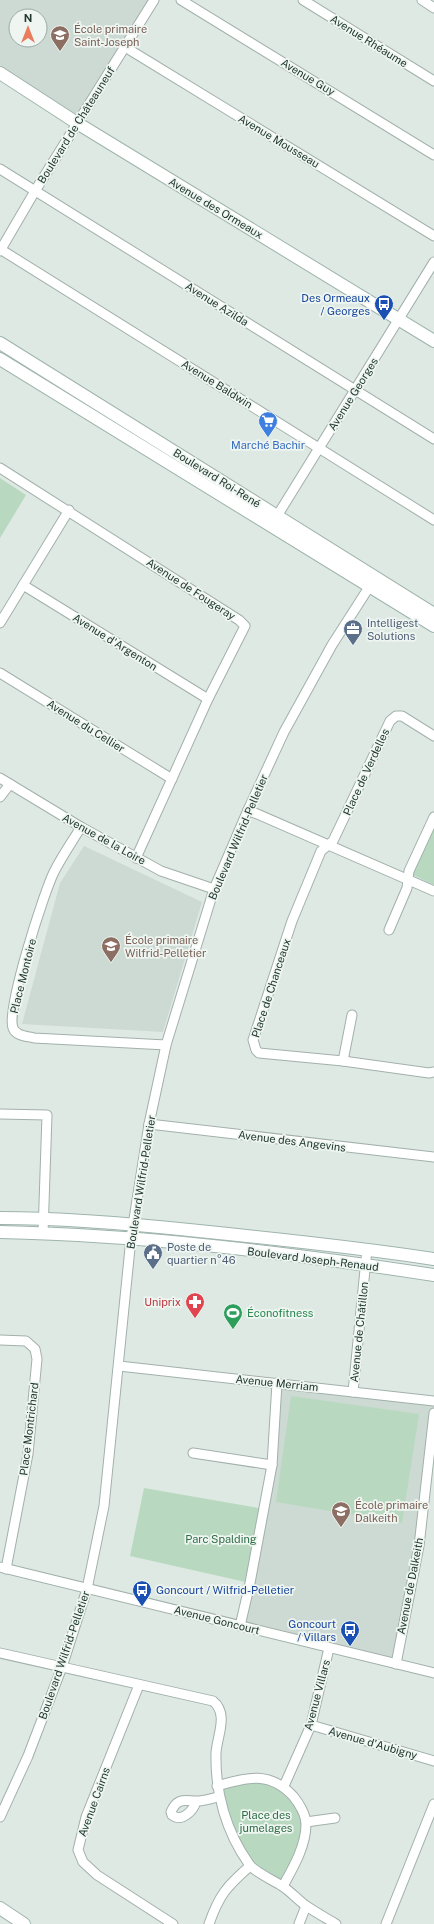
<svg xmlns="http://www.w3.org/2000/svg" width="434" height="1924" viewBox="0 0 434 1924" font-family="'Public Sans',sans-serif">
<rect width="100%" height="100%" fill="#dee9e4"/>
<!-- built -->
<g fill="#cdd9d3" fill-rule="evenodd">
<path d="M 0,0 L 154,0 L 77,123 L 0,65 ZM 16,16 L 40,16 L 40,40 L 16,40 Z"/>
<path d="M 84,846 L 202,902 L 163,1032 L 22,1024 L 60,883 Z"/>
<path d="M 277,1383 L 434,1401 L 429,1466 L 396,1664 L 240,1626 L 264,1509 Z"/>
</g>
<!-- green -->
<g fill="#b8d9c0">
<path d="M 0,478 L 26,495 L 0,538 Z"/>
<path d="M 434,827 L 434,885 L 411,874 Z"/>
<path d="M 291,1396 L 419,1414 L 402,1523 L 276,1502 Z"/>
<path d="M 144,1488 L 264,1509 L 250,1583 L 130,1556 Z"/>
<path d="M 260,1778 L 299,1802 L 305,1829 L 283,1886 L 250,1866 L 232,1836 L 217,1786 Z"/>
</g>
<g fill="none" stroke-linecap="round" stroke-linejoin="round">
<!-- street casing -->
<g stroke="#a2b0ab" stroke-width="11">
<g id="street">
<path d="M 181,0 L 434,155"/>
<path d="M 303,0 L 434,81"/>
<path d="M 422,0 L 434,8"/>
<path d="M 125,47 L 434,236"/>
<path d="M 0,169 L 434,439"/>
<path d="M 0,249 L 434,520"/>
<path d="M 0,251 L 35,191 L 154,0"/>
<path d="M 0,468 L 239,620 L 245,626 L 208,699 L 136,858"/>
<path d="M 274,521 L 434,262"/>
<path d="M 23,585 L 208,699"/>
<path d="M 0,623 L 69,510"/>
<path d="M 0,673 L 172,779"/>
<path d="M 434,736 L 402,716 L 396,716 L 390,721 L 333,841 L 321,851 L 292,921 L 253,1040 L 256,1050 L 259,1053 L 343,1061 L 429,1073 L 434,1072"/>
<path d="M 0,778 L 81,827 L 161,871 L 214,889"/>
<path d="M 0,797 L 10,784"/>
<path d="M 248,810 L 434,891"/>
<path d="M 81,827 C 72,842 62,856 54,872 C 44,892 6,1010 13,1028 C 16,1036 26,1036 34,1038 L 166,1045"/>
<path d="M 389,930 L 407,888 L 409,871 L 434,817"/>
<path d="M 343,1061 L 352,1015"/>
<path d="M 0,1114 L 47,1115 L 43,1233"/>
<path d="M 149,1124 L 434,1157"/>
<path d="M 0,1340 L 26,1341 L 35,1349 L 37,1359 L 28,1454 L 6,1569"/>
<path d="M 119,1366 L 434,1401"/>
<path d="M 353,1392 L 367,1249"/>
<path d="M 193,1453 L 272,1465"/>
<path d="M 0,1567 L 434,1673"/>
<path d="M 240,1626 L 250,1583 L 272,1465 L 277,1383"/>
<path d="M 0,1653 L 213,1701 C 229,1714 217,1736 216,1753 C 215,1792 226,1832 249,1864 C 254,1872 273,1880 282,1886 C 290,1891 297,1899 305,1905 C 315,1912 326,1918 336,1924"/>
<path d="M 396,1664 L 419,1546 L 434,1413"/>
<path d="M 139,1685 L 86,1817 L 78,1850 L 83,1862 L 97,1875 L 173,1924"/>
<path d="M 311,1725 L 434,1761"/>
<path d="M 217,1786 C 247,1777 270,1771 293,1796 C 299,1803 306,1815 306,1824 C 306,1846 293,1868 283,1886"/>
<path d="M 284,1786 L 311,1725 L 329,1648"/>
<path d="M 196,1801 C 194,1810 182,1823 172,1815 L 171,1812 C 177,1797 185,1801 197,1801 C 204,1801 212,1798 219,1797"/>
<path d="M 0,1817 L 28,1756 L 62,1667 L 87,1589 L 104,1506 L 131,1238 L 149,1124 L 166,1045 L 214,889 L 248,810 L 284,732 L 332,645 L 373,581"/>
<path d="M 306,1822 L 335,1818"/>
<path d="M 209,1924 C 219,1895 227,1886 250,1866"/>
<path d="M 299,1924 L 306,1906"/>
<path d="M 386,1924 L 434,1804"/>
</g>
</g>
<!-- secondary casing -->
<g stroke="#9eb4ac" stroke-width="14">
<g id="secondary">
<path d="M 0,73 L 77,123 L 434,341"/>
<path d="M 0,343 L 434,614"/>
<path d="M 0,359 L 434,626"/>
<path d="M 0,1218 C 67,1218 133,1224 199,1231 C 278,1239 356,1247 434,1259"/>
<path d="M 0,1232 C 145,1235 290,1253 434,1275"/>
<path d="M 0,1908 L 24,1924"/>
</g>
</g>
<!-- street -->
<use href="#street" stroke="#fff" stroke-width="9"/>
<!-- secondary -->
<use href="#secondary" stroke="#fff" stroke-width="12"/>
</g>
<!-- icons -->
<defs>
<g id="school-pin" transform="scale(1)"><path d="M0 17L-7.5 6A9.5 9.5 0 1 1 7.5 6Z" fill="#8d6e63" stroke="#eff6f2"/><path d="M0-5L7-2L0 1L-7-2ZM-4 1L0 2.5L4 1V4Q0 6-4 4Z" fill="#fff"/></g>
<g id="bus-pin" transform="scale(1)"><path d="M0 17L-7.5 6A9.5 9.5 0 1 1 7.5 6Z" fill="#1a4fb4" stroke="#eff6f2"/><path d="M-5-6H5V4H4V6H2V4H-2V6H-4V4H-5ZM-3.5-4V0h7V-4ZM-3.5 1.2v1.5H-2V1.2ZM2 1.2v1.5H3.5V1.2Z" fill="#fff"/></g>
<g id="supermarket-pin" transform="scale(1)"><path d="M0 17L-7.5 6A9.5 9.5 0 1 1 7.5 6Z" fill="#3f7fe0" stroke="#eff6f2"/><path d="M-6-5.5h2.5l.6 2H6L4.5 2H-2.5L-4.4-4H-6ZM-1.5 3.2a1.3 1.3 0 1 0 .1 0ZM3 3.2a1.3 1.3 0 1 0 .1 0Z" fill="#fff"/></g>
<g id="office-pin" transform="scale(1)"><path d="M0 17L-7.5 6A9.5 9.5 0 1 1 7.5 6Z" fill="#5c6f8a" stroke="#eff6f2"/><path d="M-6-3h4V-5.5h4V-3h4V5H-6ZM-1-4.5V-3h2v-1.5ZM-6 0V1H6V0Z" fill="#fff"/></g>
<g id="civic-pin" transform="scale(1)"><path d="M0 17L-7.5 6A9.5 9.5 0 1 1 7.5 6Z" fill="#5c6f8a" stroke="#eff6f2"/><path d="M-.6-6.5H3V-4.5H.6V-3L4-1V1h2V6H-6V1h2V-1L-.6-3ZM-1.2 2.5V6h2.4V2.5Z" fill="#fff"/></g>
<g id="pharmacy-pin" transform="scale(1)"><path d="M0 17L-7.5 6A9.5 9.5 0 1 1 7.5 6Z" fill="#e0444e" stroke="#eff6f2"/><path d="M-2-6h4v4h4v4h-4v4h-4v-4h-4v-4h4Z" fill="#fff"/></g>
<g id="stadium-pin" transform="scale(1)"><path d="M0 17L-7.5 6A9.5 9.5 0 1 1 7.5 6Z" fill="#2e9e5b" stroke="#eff6f2"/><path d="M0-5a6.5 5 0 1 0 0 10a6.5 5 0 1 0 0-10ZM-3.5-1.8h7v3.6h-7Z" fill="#fff"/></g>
</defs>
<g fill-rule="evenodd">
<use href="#school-pin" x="60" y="35"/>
<use href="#bus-pin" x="384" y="304"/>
<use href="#supermarket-pin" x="268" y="421"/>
<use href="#office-pin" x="353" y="629"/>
<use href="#school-pin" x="111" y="946"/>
<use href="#civic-pin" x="153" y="1253"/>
<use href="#pharmacy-pin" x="195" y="1302"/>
<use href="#stadium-pin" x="233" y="1313"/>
<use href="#school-pin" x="341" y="1511"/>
<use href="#bus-pin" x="142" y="1590"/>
<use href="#bus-pin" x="350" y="1630"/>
</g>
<g text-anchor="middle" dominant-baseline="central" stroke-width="3.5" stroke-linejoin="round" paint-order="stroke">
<!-- education labels -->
<g font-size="11" fill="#785e54" stroke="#eff6f2" text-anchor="start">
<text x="74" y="29">École primaire<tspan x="74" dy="13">Saint-Joseph</tspan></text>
<text x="125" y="940">École primaire<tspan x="125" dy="13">Wilfrid-Pelletier</tspan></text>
<text x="355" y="1505">École primaire<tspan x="355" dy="13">Dalkeith</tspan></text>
</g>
<!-- street labels -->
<g font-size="11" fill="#213831" stroke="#eff6f2">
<text transform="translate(369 41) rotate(32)">Avenue Rhéaume</text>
<text transform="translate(308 77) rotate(31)">Avenue Guy</text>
<text transform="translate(76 125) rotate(-58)">Boulevard de Châteauneuf</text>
<text transform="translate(279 141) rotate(31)">Avenue Mousseau</text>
<text transform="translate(216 208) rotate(31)">Avenue des Ormeaux</text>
<text transform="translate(217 304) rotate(32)">Avenue Azilda</text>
<text transform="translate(217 384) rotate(32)">Avenue Baldwin</text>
<text transform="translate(353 394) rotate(-58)">Avenue Georges</text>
<text transform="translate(217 478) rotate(32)">Boulevard Roi-René</text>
<text transform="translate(191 589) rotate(33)">Avenue de Fougeray</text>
<text transform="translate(115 642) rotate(32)">Avenue d'Argenton</text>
<text transform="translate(86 726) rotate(32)">Avenue du Cellier</text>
<text transform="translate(366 772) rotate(-65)">Place de Verdelles</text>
<text transform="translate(238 837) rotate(-67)">Boulevard Wilfrid-Pelletier</text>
<text transform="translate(104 839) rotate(29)">Avenue de la Loire</text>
<text transform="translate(23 976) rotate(-76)">Place Montoire</text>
<text transform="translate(271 988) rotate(-72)">Place de Chanceaux</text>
<text transform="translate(292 1141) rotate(7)">Avenue des Angevins</text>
<text transform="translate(141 1182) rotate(-81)">Boulevard Wilfrid-Pelletier</text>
<text transform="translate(313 1259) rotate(7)">Boulevard Joseph-Renaud</text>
<text transform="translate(359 1332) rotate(-84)">Avenue de Châtillon</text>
<text transform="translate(277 1383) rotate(6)">Avenue Merriam</text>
<text transform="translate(29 1429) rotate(-83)">Place Montrichard</text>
<text transform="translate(410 1586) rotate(-79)">Avenue de Dalkeith</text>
<text transform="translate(217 1620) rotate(14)">Avenue Goncourt</text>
<text transform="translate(64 1655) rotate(-71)">Boulevard Wilfrid-Pelletier</text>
<text transform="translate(317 1695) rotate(-75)">Avenue Villars</text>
<text transform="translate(373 1743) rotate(16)">Avenue d'Aubigny</text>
<text transform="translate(94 1802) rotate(-70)">Avenue Cairns</text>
</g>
<!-- transit labels -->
<g font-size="11" fill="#164399" stroke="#eff6f2" text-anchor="end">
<text x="370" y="298">Des Ormeaux<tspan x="370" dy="13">/ Georges</tspan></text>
<text x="156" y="1590" text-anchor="start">Goncourt / Wilfrid-Pelletier</text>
<text x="336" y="1624">Goncourt<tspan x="336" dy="13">/ Villars</tspan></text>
</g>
<!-- shop labels -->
<g font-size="11" fill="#366cbe" stroke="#eff6f2">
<text x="268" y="445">Marché Bachir</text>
</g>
<!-- service labels -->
<g font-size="11" fill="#4e5e75" stroke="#eff6f2" text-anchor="start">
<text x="367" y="623">Intelligest<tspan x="367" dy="13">Solutions</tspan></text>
<text x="167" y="1247">Poste de<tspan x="167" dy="13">quartier n°46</tspan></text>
</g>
<!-- health labels -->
<g font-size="11" fill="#be3a42" stroke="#eff6f2" text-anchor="end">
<text x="181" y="1302">Uniprix</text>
</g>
<!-- leisure labels -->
<g font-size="11" fill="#27864d" stroke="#eff6f2" text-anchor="start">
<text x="247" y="1313">Éconofitness</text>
</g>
<!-- park labels -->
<g font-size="11" fill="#2e6c44" stroke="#eff6f2">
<text x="221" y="1539">Parc Spalding</text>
<text x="266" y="1815">Place des<tspan x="266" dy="13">jumelages</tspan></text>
</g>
</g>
<!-- north arrow -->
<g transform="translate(28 28)"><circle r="19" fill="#eff6f2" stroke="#9daaa5"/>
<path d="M0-3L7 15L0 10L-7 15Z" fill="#ea7b5c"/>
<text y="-6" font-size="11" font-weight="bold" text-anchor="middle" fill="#213831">N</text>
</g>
</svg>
